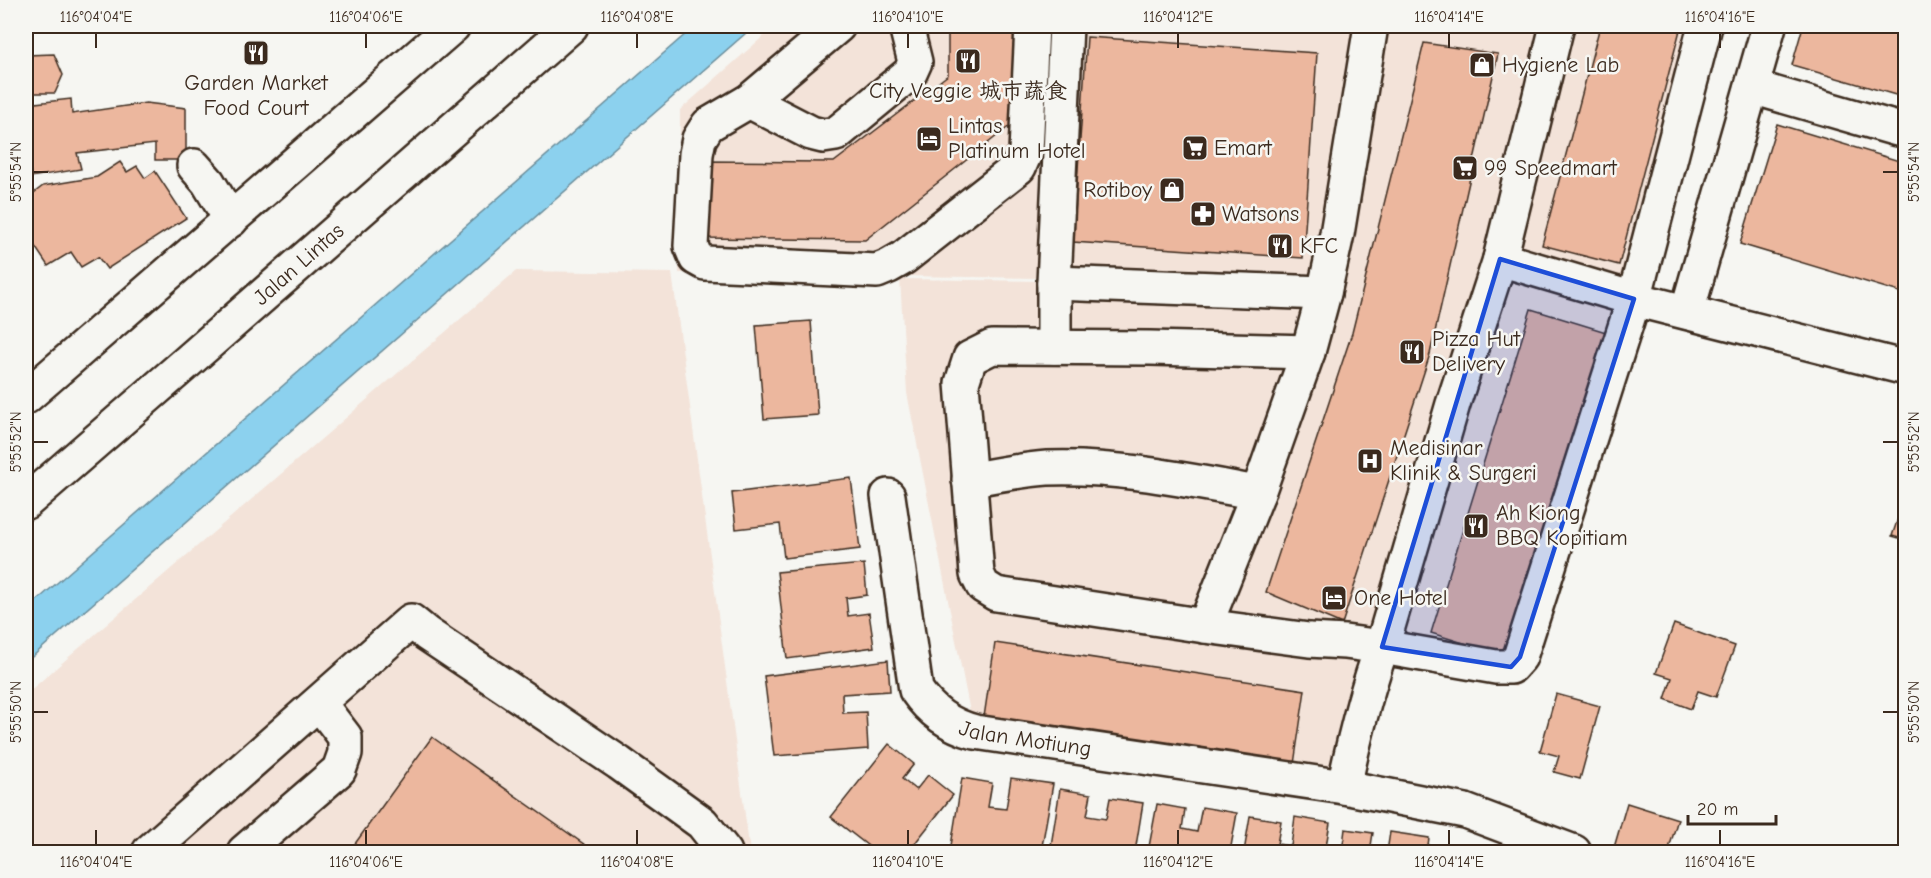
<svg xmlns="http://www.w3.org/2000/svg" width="1931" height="878" viewBox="0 0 1931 878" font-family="'Comic Neue','LXGW WenKai TC',sans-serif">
<rect width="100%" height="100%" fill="#f6f6f2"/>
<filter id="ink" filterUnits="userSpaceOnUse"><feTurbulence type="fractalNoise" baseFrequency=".0167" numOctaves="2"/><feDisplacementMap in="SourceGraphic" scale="12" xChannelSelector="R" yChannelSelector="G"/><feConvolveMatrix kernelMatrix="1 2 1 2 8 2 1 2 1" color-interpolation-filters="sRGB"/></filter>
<g filter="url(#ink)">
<!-- built -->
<g fill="#f3e3d9">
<path d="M 775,26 L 1042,26 L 1038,278 L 679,273 L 680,110 Z"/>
<path d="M 1046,26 L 1708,26 L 1637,307 L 1516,687 L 1390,664 L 1354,784 L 973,727 L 907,393 L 900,279 L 1041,281 Z"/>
<path d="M 516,271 L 672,273 L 750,852 L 26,852 L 26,694 Z"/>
</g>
<!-- water -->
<path fill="#8cd1ee" stroke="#6c8e9b" stroke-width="1.5" d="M 695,26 L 754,26 L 26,662 L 26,610 Z"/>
<!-- building -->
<g fill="#ecb79e" stroke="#3b2a1e" stroke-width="1.5">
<path d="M 117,26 L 271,26 L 117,28 Z"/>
<path d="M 948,26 L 1022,26 L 1021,117 L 865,240 L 699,238 L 700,161 L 834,162 L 948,75 Z"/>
<path d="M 1600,26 L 1681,26 L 1619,265 L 1542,245 Z"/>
<path d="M 1803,26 L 1906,26 L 1906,98 L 1792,65 Z"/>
<path d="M 1087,37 L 1317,53 L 1303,258 L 1073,242 Z"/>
<path d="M 1424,43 L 1498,54 L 1430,354 L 1342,624 L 1266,592 L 1352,333 Z"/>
<path d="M 54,54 L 63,75 L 55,93 L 26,93 L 26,55 Z"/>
<path d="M 71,99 L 72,114 L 146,103 L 186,108 L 186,160 L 155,160 L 155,144 L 77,153 L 81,169 L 31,177 L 30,167 L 26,168 L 26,104 Z"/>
<path d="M 1777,124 L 1906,163 L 1906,294 L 1740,244 Z"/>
<path d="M 120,162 L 127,172 L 137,166 L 145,178 L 155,171 L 186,218 L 107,269 L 98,257 L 81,267 L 71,252 L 48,266 L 26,233 L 26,199 L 43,186 L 97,177 Z"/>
<path d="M 1531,309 L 1606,332 L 1506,656 L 1431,633 Z"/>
<path d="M 811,321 L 818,415 L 764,419 L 756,325 Z"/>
<path d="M 851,478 L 860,549 L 784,558 L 780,524 L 736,529 L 732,493 Z"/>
<path d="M 1906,495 L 1906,540 L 1892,536 Z"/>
<path d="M 864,564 L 867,595 L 846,598 L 848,616 L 869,613 L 874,647 L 787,659 L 777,572 Z"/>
<path d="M 1674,624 L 1735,646 L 1716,697 L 1698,691 L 1691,709 L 1665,699 L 1672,678 L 1656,673 Z"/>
<path d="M 995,643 L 1305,690 L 1294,764 L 984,717 Z"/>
<path d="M 888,660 L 890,691 L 842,694 L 843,713 L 866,712 L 868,749 L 774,756 L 764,676 Z"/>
<path d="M 1556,694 L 1600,706 L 1580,779 L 1554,772 L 1559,756 L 1540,751 Z"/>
<path d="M 432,737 L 595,852 L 349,852 Z"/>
<path d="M 889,744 L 914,764 L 902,779 L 916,790 L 928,775 L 953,795 L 908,852 L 876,852 L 831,817 Z"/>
<path d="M 962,778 L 992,783 L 988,807 L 1006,809 L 1011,778 L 1053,784 L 1041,852 L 950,852 Z"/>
<path d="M 1060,789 L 1091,794 L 1087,816 L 1106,819 L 1110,798 L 1143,803 L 1135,852 L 1050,852 Z"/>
<path d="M 1627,803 L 1678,819 L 1668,852 L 1613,851 Z"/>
<path d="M 1157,804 L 1185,809 L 1182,829 L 1197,832 L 1202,807 L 1237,813 L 1230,852 L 1148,852 Z"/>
<path d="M 1250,816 L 1281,821 L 1277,844 L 1291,846 L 1295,817 L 1330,823 L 1325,852 L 1244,852 Z"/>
<path d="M 1345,829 L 1373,833 L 1370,852 L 1342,852 Z"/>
<path d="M 1390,832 L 1429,838 L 1427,852 L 1387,852 Z"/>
</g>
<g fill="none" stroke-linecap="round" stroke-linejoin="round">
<!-- minor casing -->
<g stroke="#3b2a1e" stroke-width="38">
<g id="minor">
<path d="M 838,26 L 749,101 L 708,125 L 699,139 L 696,154 L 691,246 L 696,258 L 705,263 L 877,271 L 889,266 L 903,258 L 1019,167 L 1026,151 L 1032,26"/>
<path d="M 1752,87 L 1897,129"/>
<path d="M 749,101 L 811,133 L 823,136 L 836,134 L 910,73 L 915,62 L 906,26"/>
<path d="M 194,166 L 208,182 L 231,220"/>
<path d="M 1500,259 L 1634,299 L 1906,368"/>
<path d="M 1054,283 L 1324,293"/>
<path d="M 1687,312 L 1769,26"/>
<path d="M 1054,347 L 1054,283 L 1066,26"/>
<path d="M 1308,352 L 1150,348 L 992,347 L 970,358 L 962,383 L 977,574 L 983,586 L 996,594 L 1205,626 L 1309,640 L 1345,642 L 1382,647 L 1496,667 L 1511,667 L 1520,657 L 1634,299 L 1705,26"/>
<path d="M 969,480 C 995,475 1021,470 1047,468 C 1115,465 1191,481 1258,493"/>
<path id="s1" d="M 888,496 L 916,690 C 931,712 949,725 975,732 L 1344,787 L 1465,811 L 1574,852"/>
<path d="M 1205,626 L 1258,493 L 1308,352 L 1324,293 L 1337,234 L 1371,26"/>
<path d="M 1344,787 C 1354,739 1365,693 1382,647 L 1453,404 L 1500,259 L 1557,26"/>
<path d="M 149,852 L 411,621 L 427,634 L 619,763 L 702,823 L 725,852"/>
<path d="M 244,852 L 339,770 L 345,753 L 345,737 L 319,703"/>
</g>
</g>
<!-- highway casing -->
<g stroke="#3b2a1e" stroke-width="38">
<g id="highway">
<path d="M 26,397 L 453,26"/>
<path id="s2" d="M 26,502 L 186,363 L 571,26"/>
</g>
</g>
<!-- minor -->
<use href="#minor" stroke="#f6f6f2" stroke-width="33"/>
<!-- highway -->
<use href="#highway" stroke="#f6f6f2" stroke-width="33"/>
</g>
</g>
<!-- marked area -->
<path fill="#1d4ed8" fill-opacity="0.2" stroke="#1d4ed8" stroke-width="4.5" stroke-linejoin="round" d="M 1500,259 L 1634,299 L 1520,657 L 1511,667 L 1382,647 Z"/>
<!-- ticks -->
<path fill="none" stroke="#3b2a1e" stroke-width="2" d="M 96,33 L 96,48M 366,33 L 366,48M 637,33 L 637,48M 908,33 L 908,48M 1178,33 L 1178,48M 1449,33 L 1449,48M 1720,33 L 1720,48M 33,172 L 48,172M 1883,172 L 1898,172M 33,442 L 48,442M 1883,442 L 1898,442M 33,712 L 48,712M 1883,712 L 1898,712M 96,830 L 96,845M 366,830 L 366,845M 637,830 L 637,845M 908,830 L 908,845M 1178,830 L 1178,845M 1449,830 L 1449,845M 1720,830 L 1720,845"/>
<!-- icons -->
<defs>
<g id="restaurant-square" transform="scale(1.35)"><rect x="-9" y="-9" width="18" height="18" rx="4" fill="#3b2a1e" stroke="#f6f6f2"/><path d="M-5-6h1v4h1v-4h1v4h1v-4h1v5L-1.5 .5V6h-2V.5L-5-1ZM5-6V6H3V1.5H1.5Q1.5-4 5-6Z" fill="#fff"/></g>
<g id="shop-square" transform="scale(1.35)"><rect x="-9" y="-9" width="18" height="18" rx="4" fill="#3b2a1e" stroke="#f6f6f2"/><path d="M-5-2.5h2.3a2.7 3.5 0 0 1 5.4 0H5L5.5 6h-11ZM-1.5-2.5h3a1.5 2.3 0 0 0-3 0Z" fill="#fff"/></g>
<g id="hotel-square" transform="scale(1.35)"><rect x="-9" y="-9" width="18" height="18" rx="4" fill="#3b2a1e" stroke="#f6f6f2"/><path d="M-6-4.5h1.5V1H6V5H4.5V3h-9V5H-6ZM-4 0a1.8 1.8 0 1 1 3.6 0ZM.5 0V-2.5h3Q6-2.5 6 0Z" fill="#fff"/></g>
<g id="supermarket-square" transform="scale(1.35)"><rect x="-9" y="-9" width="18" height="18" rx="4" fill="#3b2a1e" stroke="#f6f6f2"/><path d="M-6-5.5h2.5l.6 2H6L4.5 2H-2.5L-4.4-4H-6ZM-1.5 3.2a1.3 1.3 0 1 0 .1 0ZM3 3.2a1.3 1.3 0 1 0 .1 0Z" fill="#fff"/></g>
<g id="pharmacy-square" transform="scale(1.35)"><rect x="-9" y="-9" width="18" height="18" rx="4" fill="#3b2a1e" stroke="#f6f6f2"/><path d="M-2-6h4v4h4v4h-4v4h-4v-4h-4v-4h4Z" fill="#fff"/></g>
<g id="hospital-square" transform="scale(1.35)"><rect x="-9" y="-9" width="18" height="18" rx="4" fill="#3b2a1e" stroke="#f6f6f2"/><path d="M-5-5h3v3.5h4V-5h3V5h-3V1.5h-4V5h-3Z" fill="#fff"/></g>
</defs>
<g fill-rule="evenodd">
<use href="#restaurant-square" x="256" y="53"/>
<use href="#restaurant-square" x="968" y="61"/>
<use href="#shop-square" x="1482" y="65"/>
<use href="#hotel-square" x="929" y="139"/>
<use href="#supermarket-square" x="1195" y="148"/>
<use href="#supermarket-square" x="1465" y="168"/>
<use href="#shop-square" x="1172" y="190"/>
<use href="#pharmacy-square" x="1203" y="214"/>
<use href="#restaurant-square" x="1280" y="246"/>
<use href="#restaurant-square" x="1412" y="352"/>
<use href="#hospital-square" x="1370" y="461"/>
<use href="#restaurant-square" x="1476" y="526"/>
<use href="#hotel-square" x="1334" y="598"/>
</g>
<g text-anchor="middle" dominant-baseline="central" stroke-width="5" stroke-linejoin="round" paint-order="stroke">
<!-- poi labels -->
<g font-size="22" fill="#3b2a1e" stroke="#f6f6f2" text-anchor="start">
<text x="1502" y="65">Hygiene Lab</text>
<text x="256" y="83" text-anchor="middle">Garden Market<tspan x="256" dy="25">Food Court</tspan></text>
<text x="968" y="91" text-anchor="middle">City Veggie 城市蔬食</text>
<text x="948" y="126">Lintas<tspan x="948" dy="25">Platinum Hotel</tspan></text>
<text x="1214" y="148">Emart</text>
<text x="1484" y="168">99 Speedmart</text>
<text x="1152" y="190" text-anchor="end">Rotiboy</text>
<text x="1222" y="214">Watsons</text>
<text x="1300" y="246">KFC</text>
<text x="1432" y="339">Pizza Hut<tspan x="1432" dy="25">Delivery</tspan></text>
<text x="1390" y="448">Medisinar<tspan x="1390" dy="25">Klinik &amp; Surgeri</tspan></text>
<text x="1496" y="513">Ah Kiong<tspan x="1496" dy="25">BBQ Kopitiam</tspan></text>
<text x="1354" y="598">One Hotel</text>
</g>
<!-- street labels -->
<g font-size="22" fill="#3b2a1e" stroke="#f6f6f2">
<text stroke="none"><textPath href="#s2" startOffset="362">Jalan Lintas</textPath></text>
<text stroke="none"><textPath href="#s1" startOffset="321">Jalan Motiung</textPath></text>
</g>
</g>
<!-- margin -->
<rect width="1931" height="878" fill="none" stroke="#f6f6f2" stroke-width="66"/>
<!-- scale -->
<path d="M1688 815v9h88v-9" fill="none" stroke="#3b2a1e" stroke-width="3"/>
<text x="1697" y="815" font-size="18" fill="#3b2a1e" stroke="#f6f6f2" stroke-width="4.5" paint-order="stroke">20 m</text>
<rect x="33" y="33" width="1865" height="812" fill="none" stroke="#3b2a1e" stroke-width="2"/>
<g font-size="15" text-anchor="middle" fill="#3b2a1e">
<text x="96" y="22">116°04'04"E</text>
<text x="366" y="22">116°04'06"E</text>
<text x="637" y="22">116°04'08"E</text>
<text x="908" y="22">116°04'10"E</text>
<text x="1178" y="22">116°04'12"E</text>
<text x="1449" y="22">116°04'14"E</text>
<text x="1720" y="22">116°04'16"E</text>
<text transform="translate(16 172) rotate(-90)" y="5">5°55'54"N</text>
<text transform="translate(1914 172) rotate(-90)" y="5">5°55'54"N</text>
<text transform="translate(16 442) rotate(-90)" y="5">5°55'52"N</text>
<text transform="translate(1914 442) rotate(-90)" y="5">5°55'52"N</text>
<text transform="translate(16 712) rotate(-90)" y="5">5°55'50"N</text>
<text transform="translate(1914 712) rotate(-90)" y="5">5°55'50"N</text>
<text x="96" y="867">116°04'04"E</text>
<text x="366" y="867">116°04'06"E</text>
<text x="637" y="867">116°04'08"E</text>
<text x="908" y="867">116°04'10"E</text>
<text x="1178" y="867">116°04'12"E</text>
<text x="1449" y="867">116°04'14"E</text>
<text x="1720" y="867">116°04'16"E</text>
</g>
</svg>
